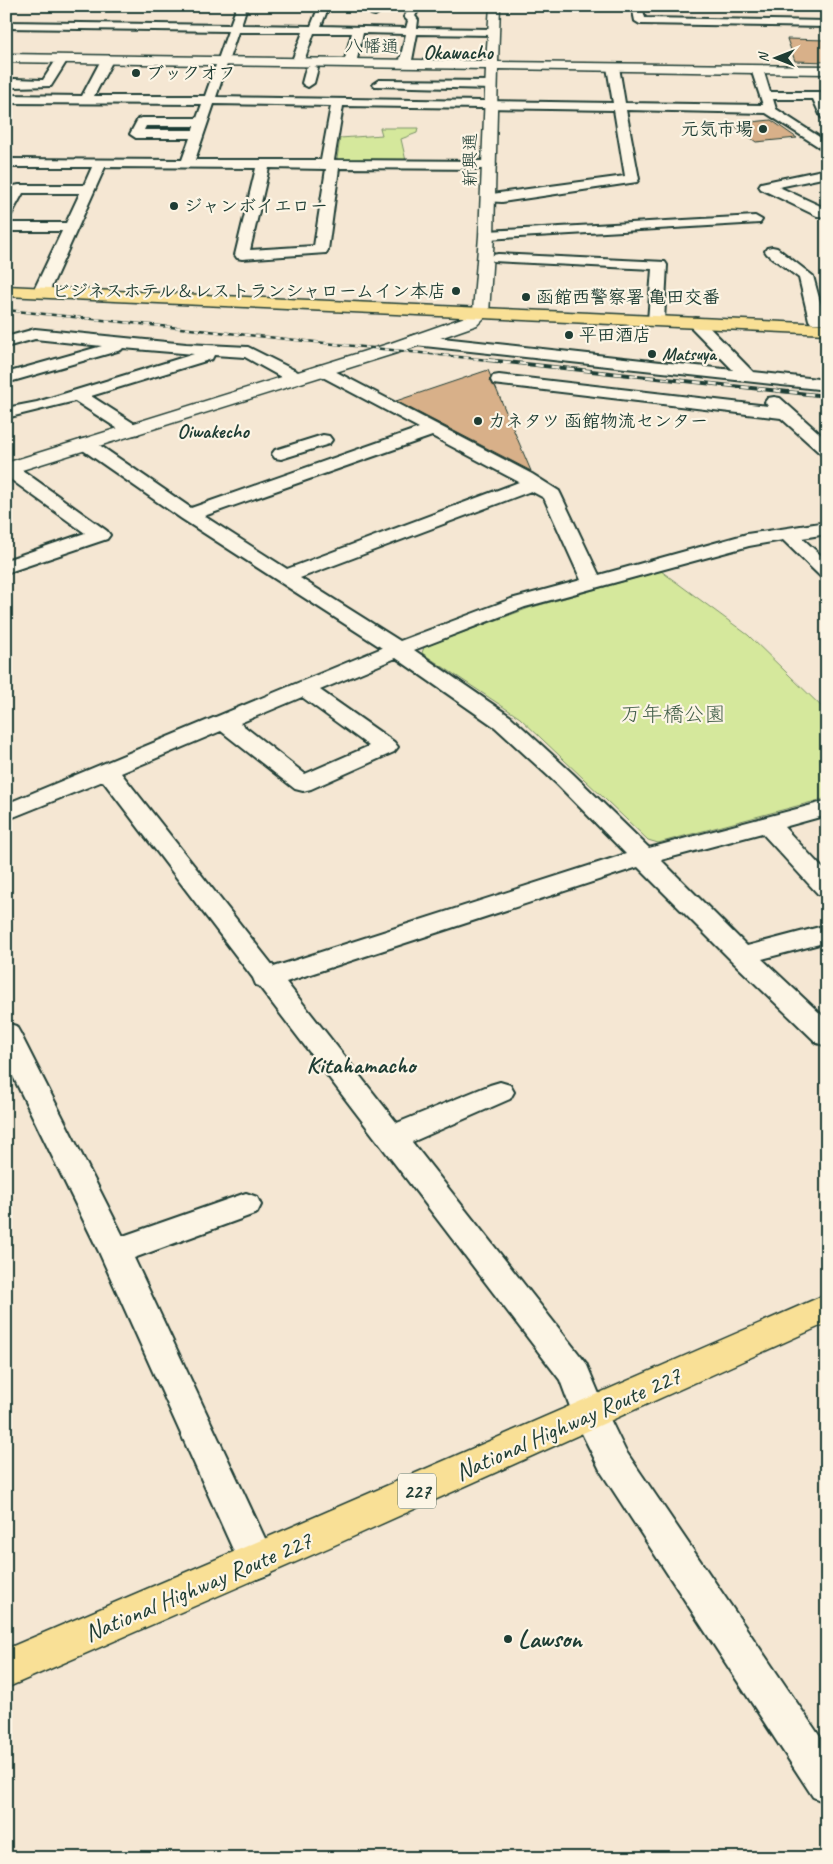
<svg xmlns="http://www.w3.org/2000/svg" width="833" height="1864" viewBox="0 0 833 1864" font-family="Caveat,'Klee One',sans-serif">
<rect width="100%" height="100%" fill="#f5e7d3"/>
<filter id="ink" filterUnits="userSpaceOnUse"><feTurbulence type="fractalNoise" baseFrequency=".02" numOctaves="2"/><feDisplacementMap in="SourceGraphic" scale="10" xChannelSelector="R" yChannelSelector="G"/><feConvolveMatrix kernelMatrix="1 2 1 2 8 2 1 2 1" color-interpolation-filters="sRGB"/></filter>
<g filter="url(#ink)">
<!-- green -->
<g fill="#d5e89c" stroke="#7a9268">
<path d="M 380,128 L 418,128 L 417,133 L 401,139 L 406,161 L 343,161 L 337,159 L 340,138 L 382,135 Z"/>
<path d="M 661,571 L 748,635 L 827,712 L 827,798 L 658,843 L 648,840 L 520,718 L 422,653 L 424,647 L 529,608 Z"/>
</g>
<!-- building -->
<g fill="#d8b089" stroke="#1f3d34">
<path d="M 787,39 L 827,40 L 827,62 L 795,61 Z"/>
<path d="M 771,120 L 797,138 L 756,142 L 732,124 Z"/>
<path d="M 488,370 L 491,377 L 489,381 L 495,386 L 531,471 L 396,401 Z"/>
</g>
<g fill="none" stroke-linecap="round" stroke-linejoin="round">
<!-- street casing -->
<g stroke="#1f3d34" stroke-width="4">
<g id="street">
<path d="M 237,6 L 247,6 L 241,25 L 311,26 L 319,6 L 329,6 L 321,26 L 406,28 L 408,21 L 404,17 L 411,6 L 421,6 L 415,16 L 418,20 L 417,28 L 493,29 L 498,32 L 493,35 L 417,34 L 412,60 L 406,63 L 400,60 L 406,34 L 363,33 L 357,59 L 351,62 L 345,59 L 352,33 L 314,33 L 305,58 L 299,61 L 293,58 L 303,32 L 238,32 L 216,97 L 613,103 L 607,67 L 613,64 L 619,67 L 625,103 L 763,105 L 751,69 L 757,66 L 763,69 L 770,92 L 827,92 L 827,121 L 821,117 L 813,99 L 773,99 L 776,109 L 827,142 L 827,152 L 766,113 L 626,110 L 639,179 L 637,182 L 502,202 L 484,201 L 482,198 L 484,195 L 625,176 L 614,110 L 343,106 L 334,160 L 489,161 L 496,165 L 489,169 L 339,168 L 328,250 L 326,253 L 242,259 L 237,258 L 235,255 L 256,168 L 105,167 L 49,292 L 46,295 L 36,295 L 33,292 L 62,231 L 6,231 L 6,223 L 66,223 L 80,193 L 23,193 L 11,215 L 6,216 L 6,199 L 14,186 L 19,185 L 84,185 L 92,167 L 6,167 L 6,159 L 182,160 L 190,138 L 136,138 L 130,134 L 138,119 L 142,118 L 197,118 L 202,104 L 6,103 L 6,95 L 82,96 L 101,60 L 107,57 L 113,60 L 94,96 L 205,96 L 228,31 L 6,28 L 6,22 L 230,25 ZM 214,104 L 331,106 L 321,160 L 195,160 ZM 146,126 L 194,126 L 193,130 L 144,130 ZM 269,168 L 326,169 L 314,246 L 250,250 Z"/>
<path d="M 369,6 L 379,6 L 380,12 L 375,15 L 371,14 Z"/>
<path d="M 632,6 L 642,6 L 645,18 L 827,21 L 827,27 L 640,24 L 635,21 Z"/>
<path d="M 62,56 L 68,59 L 51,86 L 14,87 L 8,83 L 14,79 L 43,80 L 58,57 Z"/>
<path d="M 312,65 L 318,68 L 314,83 L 308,87 L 304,85 L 302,83 L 306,68 Z"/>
<path d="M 379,80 L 491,81 L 497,85 L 491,89 L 375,86 L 373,84 Z"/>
<path d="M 827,169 L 827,177 L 779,187 L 827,209 L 827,217 L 817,216 L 761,189 L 759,186 L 761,183 Z"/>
<path d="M 755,216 L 762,220 L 760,223 L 487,239 L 482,238 L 480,235 L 482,232 L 487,231 Z"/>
<path d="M 772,247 L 777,248 L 813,276 L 825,320 L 823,323 L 811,323 L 809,320 L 799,278 L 767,254 L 765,251 L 767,248 Z"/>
<path d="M 498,254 L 665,262 L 667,265 L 664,321 L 662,324 L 650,324 L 648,321 L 652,269 L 493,261 L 491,258 L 493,255 Z"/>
<path d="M 696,318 L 702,320 L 753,372 L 827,380 L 827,390 L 415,345 L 409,343 L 407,340 L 409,337 L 415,335 L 733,370 L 690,326 L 688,323 L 690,320 Z"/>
<path d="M 35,329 L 186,344 L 248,347 L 302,374 L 304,378 L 302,382 L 290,382 L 245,357 L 214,355 L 212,359 L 91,396 L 138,426 L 141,430 L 138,434 L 132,435 L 126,434 L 75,401 L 6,418 L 6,408 L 37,402 L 194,354 L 123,348 L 121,350 L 6,383 L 6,373 L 102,346 L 35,339 L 6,347 L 6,337 Z"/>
<path d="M 323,365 L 532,474 L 559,491 L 561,495 L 599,575 L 747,534 L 827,522 L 827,534 L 802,538 L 827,561 L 827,578 L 820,576 L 783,540 L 749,546 L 525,607 L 414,650 L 511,717 L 573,774 L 649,848 L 827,801 L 827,815 L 784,827 L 827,873 L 827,896 L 818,894 L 762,833 L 661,860 L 747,946 L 827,925 L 827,942 L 762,959 L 827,1020 L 827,1046 L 817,1043 L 733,962 L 638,867 L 286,982 L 397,1123 L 490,1085 L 500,1082 L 510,1085 L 514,1092 L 510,1099 L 412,1142 L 586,1363 L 607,1413 L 625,1450 L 827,1747 L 827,1803 L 813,1797 L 601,1472 L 573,1415 L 560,1380 L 259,986 L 256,985 L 253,978 L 103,781 L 6,820 L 6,804 L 382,648 L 182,519 L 80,448 L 77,444 L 80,440 L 86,439 L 92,440 L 191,508 L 419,428 L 317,374 L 315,370 L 317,366 ZM 432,436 L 519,482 L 287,569 L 204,516 ZM 531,491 L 544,498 L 581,580 L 511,599 L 400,641 L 300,578 ZM 396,658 L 495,727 L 557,784 L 626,854 L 274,967 L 121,773 L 221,731 L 295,789 L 303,791 L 311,789 L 394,752 L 398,747 L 394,742 L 320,690 ZM 302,697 L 369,746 L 305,774 L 240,723 Z"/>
<path d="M 499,375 L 768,406 L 765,402 L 768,398 L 774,397 L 780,398 L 827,440 L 827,455 L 821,454 L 781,418 L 493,384 L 491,380 L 493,376 Z"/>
<path d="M 323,435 L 329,436 L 332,440 L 329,444 L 281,459 L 275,458 L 272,454 L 275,450 Z"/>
<path d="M 6,464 L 15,465 L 107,531 L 110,535 L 107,539 L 6,573 L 6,560 L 85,533 L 6,476 Z"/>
<path d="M 6,1023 L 16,1026 L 20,1033 L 123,1236 L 246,1193 L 257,1197 L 261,1205 L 257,1213 L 134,1258 L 276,1562 L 270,1574 L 257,1579 L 244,1574 L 99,1252 L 6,1062 Z"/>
</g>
</g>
<!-- secondary casing -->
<g stroke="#1f3d34" stroke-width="3">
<path id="secondary" d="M 490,6 L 500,6 L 498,62 L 827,66 L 827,74 L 498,69 L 494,236 L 489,313 L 477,325 L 403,351 L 6,475 L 6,463 L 391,343 L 465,317 L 473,311 L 479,236 L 486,69 L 6,62 L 6,54 L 486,61 Z"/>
</g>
<!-- highway casing -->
<g stroke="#1f3d34" stroke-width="3">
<g id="highway">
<path d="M 6,286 L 827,324 L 827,334 L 6,296 Z"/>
<path d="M 827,1294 L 827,1323 L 328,1548 L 6,1688 L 6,1649 L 301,1523 Z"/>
</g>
</g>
<!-- street -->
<use href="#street" fill="#fcf5e5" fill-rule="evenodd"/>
<!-- secondary -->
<use href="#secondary" fill="#fcf5e5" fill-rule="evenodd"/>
<!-- highway -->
<use href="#highway" fill="#f9e096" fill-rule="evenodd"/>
<!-- rail-far1 casing -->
<g stroke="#1f3d34" stroke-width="2.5">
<path id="rail-far1" d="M 6,310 L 498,361"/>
</g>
<!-- rail casing -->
<g stroke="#1f3d34" stroke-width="4">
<path id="rail" d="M 487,360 L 827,396"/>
</g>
<!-- rail-far1 -->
<use href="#rail-far1" stroke="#fcf5e5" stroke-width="2" stroke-dasharray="5" stroke-linecap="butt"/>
<!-- rail -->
<use href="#rail" stroke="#fcf5e5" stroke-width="2.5" stroke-dasharray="8" stroke-linecap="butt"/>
</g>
</g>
<!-- markers -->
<g fill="#1f3d34" stroke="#fcf5e5" stroke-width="2">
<circle cx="136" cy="73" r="5"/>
<circle cx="763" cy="129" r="5"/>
<circle cx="174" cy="206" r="5"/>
<circle cx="456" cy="291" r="5"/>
<circle cx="526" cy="297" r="5"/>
<circle cx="569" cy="335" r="5"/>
<circle cx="652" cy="354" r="5"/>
<circle cx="478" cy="421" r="5"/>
<circle cx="508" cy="1639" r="5"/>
</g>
<g text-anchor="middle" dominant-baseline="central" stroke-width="4.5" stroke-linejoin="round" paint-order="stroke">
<!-- far-street labels -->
<g font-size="18" fill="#1f3d34" stroke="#fcf5e5">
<text transform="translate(372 46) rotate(1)">八幡通</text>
<text transform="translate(470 160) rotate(-90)">新興通</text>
</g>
<!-- far-poi labels -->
<g font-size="18" font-weight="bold" fill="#1f3d34" stroke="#fcf5e5" text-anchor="start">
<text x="146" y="73">ブックオフ</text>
<text x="753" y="129" text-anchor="end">元気市場</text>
<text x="184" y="206">ジャンボイエロー</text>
<text x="446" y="291" text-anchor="end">ビジネスホテル＆レストランシャロームイン本店</text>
<text x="536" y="297">函館西警察署 亀田交番</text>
<text x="579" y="335">平田酒店</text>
<text x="662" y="354">Matsuya</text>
<text x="488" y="421">カネタツ 函館物流センター</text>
</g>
<!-- far-quarter labels -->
<g font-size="20" font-weight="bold" fill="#1f3d34" stroke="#fcf5e5">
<text x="458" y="52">Okawacho</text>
<text x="213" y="431">Oiwakecho</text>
</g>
<!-- shield labels -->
<rect fill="#fcf5e5" stroke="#617469" stroke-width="1" x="398" y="1473.5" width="38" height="35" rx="4"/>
<g font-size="20" font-weight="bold" fill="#1f3d34">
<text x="417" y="1491">227</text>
</g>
<!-- park labels -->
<g font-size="21" fill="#435f49" stroke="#fcf5e5">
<text x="673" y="714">万年橋公園</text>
</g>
<!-- quarter labels -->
<g font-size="24" font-weight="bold" fill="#1f3d34" stroke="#fcf5e5">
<text x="361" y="1065">Kitahamacho</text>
</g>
<!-- near-street labels -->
<g font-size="25" fill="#1f3d34" stroke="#fcf5e5">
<text transform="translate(568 1424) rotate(-24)">National Highway Route 227</text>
<text transform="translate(198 1587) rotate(-23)">National Highway Route 227</text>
</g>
<!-- near-poi labels -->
<g font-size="25" font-weight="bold" fill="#1f3d34" stroke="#fcf5e5" text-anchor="start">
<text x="518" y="1639">Lawson</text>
</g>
</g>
<!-- margin -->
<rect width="833" height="1864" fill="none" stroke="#fcf5e5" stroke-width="25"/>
<rect x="12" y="12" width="808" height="1839" fill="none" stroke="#1f3d34" stroke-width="2" filter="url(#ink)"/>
<!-- north arrow -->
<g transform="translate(776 58) rotate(270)" stroke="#fcf5e5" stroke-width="4" paint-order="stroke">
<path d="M0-4L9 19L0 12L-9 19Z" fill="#1f3d34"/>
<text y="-8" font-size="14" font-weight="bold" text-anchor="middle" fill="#1f3d34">N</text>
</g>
</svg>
